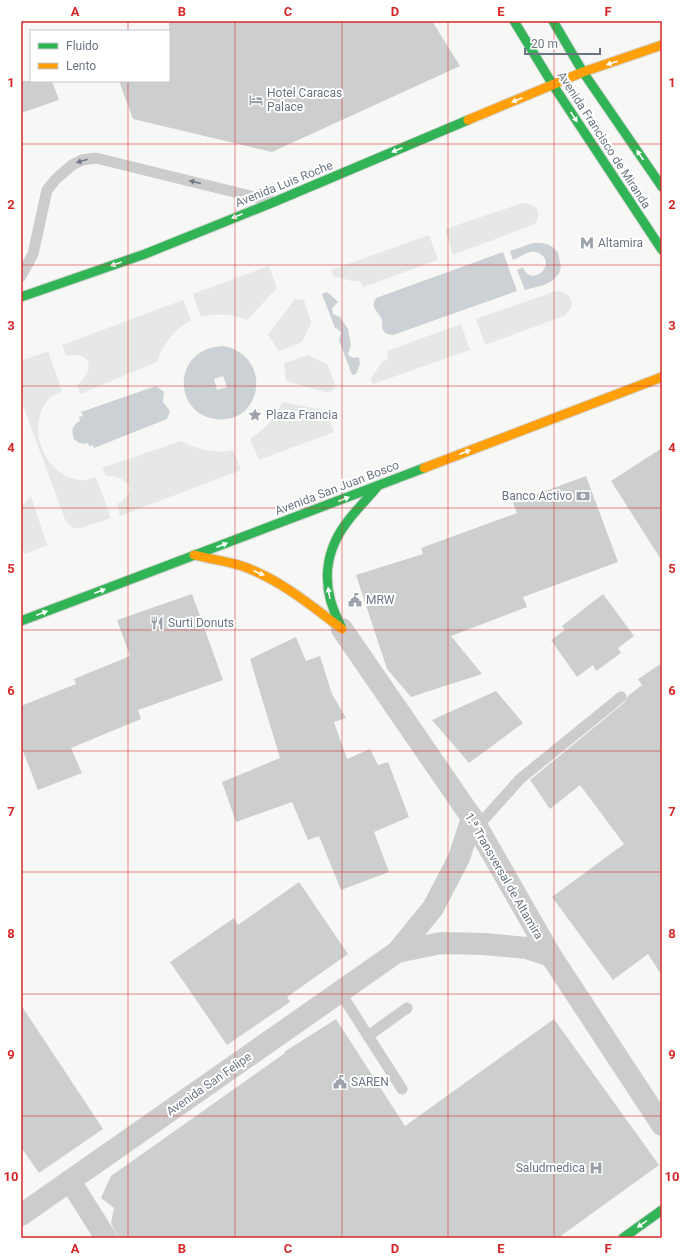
<svg xmlns="http://www.w3.org/2000/svg" width="683" height="1259" viewBox="0 0 683 1259" font-family="Roboto,sans-serif">
<rect width="100%" height="100%" fill="#f7f7f6"/>
<!-- green -->
<g fill="#e5e8e4">
<path d="M 523,203 C 537,204 543,213 535,224 L 453,255 L 445,229 Z"/>
<path d="M 429,235 L 438,260 L 363,287 L 361,283 L 358,281 L 352,281 L 333,276 L 331,270 Z"/>
<path d="M 269,266 L 277,288 L 247,320 C 232,314 217,313 201,317 L 193,294 Z"/>
<path d="M 556,291 C 565,291 575,298 571,308 C 569,311 566,314 564,316 L 485,345 L 476,319 Z"/>
<path d="M 295,299 L 304,300 L 311,323 L 302,342 L 279,351 L 268,335 Z"/>
<path d="M 183,300 L 191,321 C 174,328 163,345 157,362 L 80,394 L 77,385 C 95,371 93,350 67,356 L 62,345 Z"/>
<path d="M 461,324 L 470,350 L 373,384 L 371,378 L 382,362 L 387,359 L 388,355 L 387,351 Z"/>
<path d="M 48,351 L 62,391 C 59,393 54,395 51,397 C 23,424 44,477 81,480 C 86,481 91,478 96,477 L 111,518 L 81,528 L 73,528 L 66,522 L 21,400 L 21,361 Z"/>
<path d="M 308,355 L 327,364 L 336,387 L 329,393 L 286,381 L 284,363 Z"/>
<path d="M 282,402 L 325,410 L 334,432 L 259,460 L 250,439 C 264,429 276,419 282,402 Z"/>
<path d="M 181,441 C 198,450 214,454 233,450 L 241,470 L 120,516 L 117,504 C 140,492 128,475 106,476 L 102,468 Z"/>
<path d="M 31,496 L 46,542 L 48,545 L 25,554 L 21,543 L 21,507 Z"/>
</g>
<!-- water -->
<g fill="#ccd1d5" fill-rule="evenodd">
<path d="M 533,243 C 542,242 553,244 558,253 C 559,255 559,259 560,262 C 562,269 559,275 554,279 C 547,286 534,287 525,290 L 517,270 L 523,267 C 529,287 556,268 542,255 C 539,252 534,251 530,252 C 524,254 518,258 513,260 L 510,251 Z"/>
<path d="M 503,252 L 517,291 L 393,335 C 376,333 386,324 380,316 C 375,309 371,306 376,298 Z"/>
<path d="M 327,292 L 334,298 L 338,302 L 332,308 L 333,314 L 340,317 L 348,329 L 351,346 L 348,353 L 349,356 L 354,358 L 359,357 L 360,364 L 356,374 L 352,375 L 339,340 L 341,333 L 338,329 L 335,328 L 322,294 Z"/>
<path d="M 224,346 C 274,357 262,426 215,419 C 172,413 172,347 224,346 ZM 223,376 L 227,387 L 217,390 L 214,379 Z"/>
<path d="M 156,386 L 164,392 L 163,402 L 170,411 L 167,419 L 94,448 L 93,445 L 89,446 L 88,443 C 82,445 78,443 74,439 C 71,431 72,425 80,421 L 79,417 L 83,416 L 81,412 Z"/>
</g>
<!-- building -->
<g fill="#cdcece">
<path d="M 169,21 L 432,21 L 460,66 L 272,152 L 133,119 L 119,81 L 169,81 Z"/>
<path d="M 21,81 L 52,81 L 59,100 L 21,113 Z"/>
<path d="M 662,448 L 662,561 L 611,481 Z"/>
<path d="M 586,476 L 618,562 L 523,597 L 527,607 L 451,636 L 482,674 L 411,697 L 387,669 L 356,575 L 423,554 L 421,548 L 517,513 L 513,503 Z"/>
<path d="M 192,594 L 223,680 L 138,710 L 141,719 L 71,748 L 82,773 L 38,790 L 21,746 L 21,706 L 76,684 L 74,679 L 130,656 L 117,620 Z"/>
<path d="M 603,594 L 634,636 L 618,648 L 621,653 L 596,671 L 593,665 L 577,677 L 551,640 L 565,630 L 562,626 Z"/>
<path d="M 296,637 L 306,661 L 320,656 L 332,694 L 346,718 L 334,722 L 347,759 L 370,749 L 378,765 L 388,762 L 409,817 L 374,832 L 389,872 L 341,890 L 319,836 L 308,840 L 292,802 L 236,822 L 222,782 L 280,758 L 250,659 Z"/>
<path d="M 662,663 L 662,976 L 648,954 L 613,980 L 552,897 L 624,844 L 580,785 L 550,809 L 530,780 L 625,702 L 628,696 L 642,685 L 638,679 Z"/>
<path d="M 496,691 L 523,723 L 469,763 L 432,720 Z"/>
<path d="M 299,882 L 348,954 L 287,997 L 290,1002 L 227,1045 L 170,962 L 234,918 L 238,925 Z"/>
<path d="M 21,1005 L 103,1129 L 39,1173 L 21,1147 Z"/>
<path d="M 336,1019 L 405,1126 L 554,1019 L 659,1165 L 558,1238 L 118,1237 L 111,1223 L 114,1208 L 101,1198 L 111,1176 L 285,1053 L 284,1052 Z"/>
</g>
<g fill="none" stroke-linecap="round" stroke-linejoin="round">
<!-- fast casing -->
<g stroke="#d3d3d3" stroke-width="11">
<g id="fast">
<path d="M 514,21 L 553,85 L 662,250"/>
<path d="M 553,21 L 583,72 L 662,187"/>
<path d="M 21,297 L 145,254 L 274,202 L 468,120"/>
<path d="M 21,621 L 424,468"/>
<path d="M 341,626 C 322,591 322,555 347,522 C 356,510 367,499 377,487"/>
<path d="M 623,1238 L 662,1210"/>
</g>
</g>
<!-- slow casing -->
<g stroke="#d3d3d3" stroke-width="11">
<g id="slow">
<path d="M 468,120 L 583,72 L 662,45"/>
<path d="M 424,468 L 662,377"/>
<path d="M 194,555 C 210,559 226,561 242,566 C 279,579 311,605 342,629"/>
</g>
</g>
<!-- lane -->
<g stroke="#cccccd" stroke-width="11">
<path d="M 21,276 L 33,254 L 47,190 L 56,179 L 72,165 L 82,160 L 96,158 L 271,201"/>
<path d="M 477,827 L 520,779 L 621,697"/>
<path d="M 340,992 L 402,1089"/>
<path d="M 368,1036 L 407,1008"/>
</g>
<!-- street -->
<g stroke="#cccccd" stroke-width="22">
<path d="M 342,629 L 472,818 L 551,956 L 662,1125"/>
<path d="M 397,952 L 441,943 L 484,944 L 527,948 L 551,956"/>
<path d="M 70,1181 L 106,1238"/>
<path d="M 21,1215 L 397,952 L 433,908 L 459,858 L 472,818"/>
</g>
<!-- fast -->
<use href="#fast" stroke="#30b455" stroke-width="9"/>
<!-- slow -->
<use href="#slow" stroke="#ff9f0a" stroke-width="9"/>
</g>
<!-- one-way arrows -->
<defs><path id="oneway-solid" d="M-6-.8H1V-3.2L6.5 0L1 3.2V.8H-6Z"/></defs>
<g fill="#fff">
<use href="#oneway-solid" transform="translate(612 63) rotate(162)"/>
<use href="#oneway-solid" transform="translate(517 100) rotate(157)"/>
<use href="#oneway-solid" transform="translate(574 117) rotate(57)"/>
<use href="#oneway-solid" transform="translate(397 150) rotate(157)"/>
<use href="#oneway-solid" transform="translate(640 155) rotate(-124)"/>
<use href="#oneway-solid" transform="translate(237 216) rotate(158)"/>
<use href="#oneway-solid" transform="translate(116 264) rotate(161)"/>
<use href="#oneway-solid" transform="translate(465 452) rotate(-21)"/>
<use href="#oneway-solid" transform="translate(344 499) rotate(-21)"/>
<use href="#oneway-solid" transform="translate(222 545) rotate(-21)"/>
<use href="#oneway-solid" transform="translate(259 573) rotate(23)"/>
<use href="#oneway-solid" transform="translate(100 591) rotate(-21)"/>
<use href="#oneway-solid" transform="translate(329 593) rotate(-99)"/>
<use href="#oneway-solid" transform="translate(42 613) rotate(-21)"/>
<use href="#oneway-solid" transform="translate(642 1224) rotate(145)"/>
</g>
<g fill="#707986">
<use href="#oneway-solid" transform="translate(82 161) rotate(164)"/>
<use href="#oneway-solid" transform="translate(195 182) rotate(-166)"/>
</g>
<!-- grid -->
<path fill="none" stroke="#d62828" stroke-width="1" stroke-opacity="0.55" d="M 128,21 L 128,31M 235,21 L 235,1238M 342,21 L 342,1238M 448,21 L 448,1238M 554,21 L 554,1238M 128,81 L 128,1238M 21,144 L 662,144M 21,265 L 662,265M 21,386 L 662,386M 21,508 L 662,508M 21,630 L 662,630M 21,751 L 662,751M 21,872 L 662,872M 21,994 L 662,994M 21,1116 L 662,1116"/>
<!-- icons -->
<defs>
<g id="hotel-bare" transform="scale(1.08)"><path d="M-6-4.5h1.5V1H6V5H4.5V3h-9V5H-6ZM-4 0a1.8 1.8 0 1 1 3.6 0ZM.5 0V-2.5h3Q6-2.5 6 0Z" fill="#9ca2ab" stroke="#fff" stroke-width="2.5" paint-order="stroke"/></g>
<g id="metro-bare" transform="scale(1.08)"><path d="M-5.5 5V-5H-3L0 0L3-5H5.5V5H3V-.5L0 4L-3-.5V5Z" fill="#9ca2ab" stroke="#fff" stroke-width="2.5" paint-order="stroke"/></g>
<g id="sight-bare" transform="scale(1.08)"><path d="M0-6L1.8-2.2L6-1.7L2.9 1.2L3.7 5.4L0 3.3L-3.7 5.4L-2.9 1.2L-6-1.7L-1.8-2.2Z" fill="#9ca2ab" stroke="#fff" stroke-width="2.5" paint-order="stroke"/></g>
<g id="bank-bare" transform="scale(1.08)"><path d="M-6-4H6V4H-6ZM0-2.3a2.3 2.3 0 1 0 0 4.6a2.3 2.3 0 1 0 0-4.6Z" fill="#9ca2ab" stroke="#fff" stroke-width="2.5" paint-order="stroke"/></g>
<g id="civic-bare" transform="scale(1.08)"><path d="M-.6-6.5H3V-4.5H.6V-3L4-1V1h2V6H-6V1h2V-1L-.6-3ZM-1.2 2.5V6h2.4V2.5Z" fill="#9ca2ab" stroke="#fff" stroke-width="2.5" paint-order="stroke"/></g>
<g id="restaurant-bare" transform="scale(1.08)"><path d="M-5-6h1v4h1v-4h1v4h1v-4h1v5L-1.5 .5V6h-2V.5L-5-1ZM5-6V6H3V1.5H1.5Q1.5-4 5-6Z" fill="#9ca2ab" stroke="#fff" stroke-width="2.5" paint-order="stroke"/></g>
<g id="hospital-bare" transform="scale(1.08)"><path d="M-5-5h3v3.5h4V-5h3V5h-3V1.5h-4V5h-3Z" fill="#9ca2ab" stroke="#fff" stroke-width="2.5" paint-order="stroke"/></g>
</defs>
<g fill-rule="evenodd">
<use href="#hotel-bare" x="256" y="100"/>
<use href="#metro-bare" x="587" y="243"/>
<use href="#sight-bare" x="255" y="415"/>
<use href="#bank-bare" x="583" y="496"/>
<use href="#civic-bare" x="355" y="600"/>
<use href="#restaurant-bare" x="157" y="623"/>
<use href="#civic-bare" x="340" y="1082"/>
<use href="#hospital-bare" x="596" y="1168"/>
</g>
<g text-anchor="middle" dominant-baseline="central" stroke-width="4" stroke-linejoin="round" paint-order="stroke">
<!-- poi labels -->
<g font-size="12" fill="#6b7582" stroke="#fff" text-anchor="start">
<text x="267" y="93">Hotel Caracas<tspan x="267" dy="14">Palace</tspan></text>
<text x="598" y="243">Altamira</text>
<text x="266" y="415">Plaza Francia</text>
<text x="572" y="496" text-anchor="end">Banco Activo</text>
<text x="366" y="600">MRW</text>
<text x="168" y="623">Surti Donuts</text>
<text x="351" y="1082">SAREN</text>
<text x="585" y="1168" text-anchor="end">Saludmedica</text>
</g>
<!-- street labels -->
<g font-size="12" fill="#6b7582" stroke="#fff">
<text transform="translate(604 140) rotate(57)">Avenida Francisco de Miranda</text>
<text transform="translate(284 184) rotate(-22)">Avenida Luis Roche</text>
<text transform="translate(337 488) rotate(-21)">Avenida San Juan Bosco</text>
<text transform="translate(504 876) rotate(60)">1.ª Transversal de Altamira</text>
<text transform="translate(209 1084) rotate(-35)">Avenida San Felipe</text>
</g>
</g>
<!-- border -->
<rect width="683" height="1259" fill="none" stroke="#ffffff" stroke-width="44"/>
<!-- legend -->
<rect x="30" y="30" width="140" height="52" fill="#ffffff" stroke="#c4c8cd"/>
<rect x="38" y="43" width="20" height="6" fill="#30b455" stroke="#c4c8cd"/>
<text x="66" y="50" font-size="12" fill="#6b7582">Fluido</text>
<rect x="38" y="63" width="20" height="6" fill="#ff9f0a" stroke="#c4c8cd"/>
<text x="66" y="70" font-size="12" fill="#6b7582">Lento</text>
<!-- scale -->
<path d="M525 48v6h75v-6" fill="none" stroke="#6b7582" stroke-width="2"/>
<text x="531" y="48" font-size="12" fill="#6b7582" stroke="#ffffff" stroke-width="3" paint-order="stroke">20 m</text>
<rect x="22" y="22" width="639" height="1215" fill="none" stroke="#d62828" stroke-width="1.5"/>
<g font-size="13" text-anchor="middle" font-weight="bold" fill="#d62828">
<text x="75" y="16">A</text>
<text x="182" y="16">B</text>
<text x="288" y="16">C</text>
<text x="395" y="16">D</text>
<text x="501" y="16">E</text>
<text x="608" y="16">F</text>
<text x="11" y="87">1</text>
<text x="672" y="87">1</text>
<text x="11" y="209">2</text>
<text x="672" y="209">2</text>
<text x="11" y="330">3</text>
<text x="672" y="330">3</text>
<text x="11" y="452">4</text>
<text x="672" y="452">4</text>
<text x="11" y="573">5</text>
<text x="672" y="573">5</text>
<text x="11" y="695">6</text>
<text x="672" y="695">6</text>
<text x="11" y="816">7</text>
<text x="672" y="816">7</text>
<text x="11" y="938">8</text>
<text x="672" y="938">8</text>
<text x="11" y="1059">9</text>
<text x="672" y="1059">9</text>
<text x="11" y="1181">10</text>
<text x="672" y="1181">10</text>
<text x="75" y="1253">A</text>
<text x="182" y="1253">B</text>
<text x="288" y="1253">C</text>
<text x="395" y="1253">D</text>
<text x="501" y="1253">E</text>
<text x="608" y="1253">F</text>
</g>
</svg>
